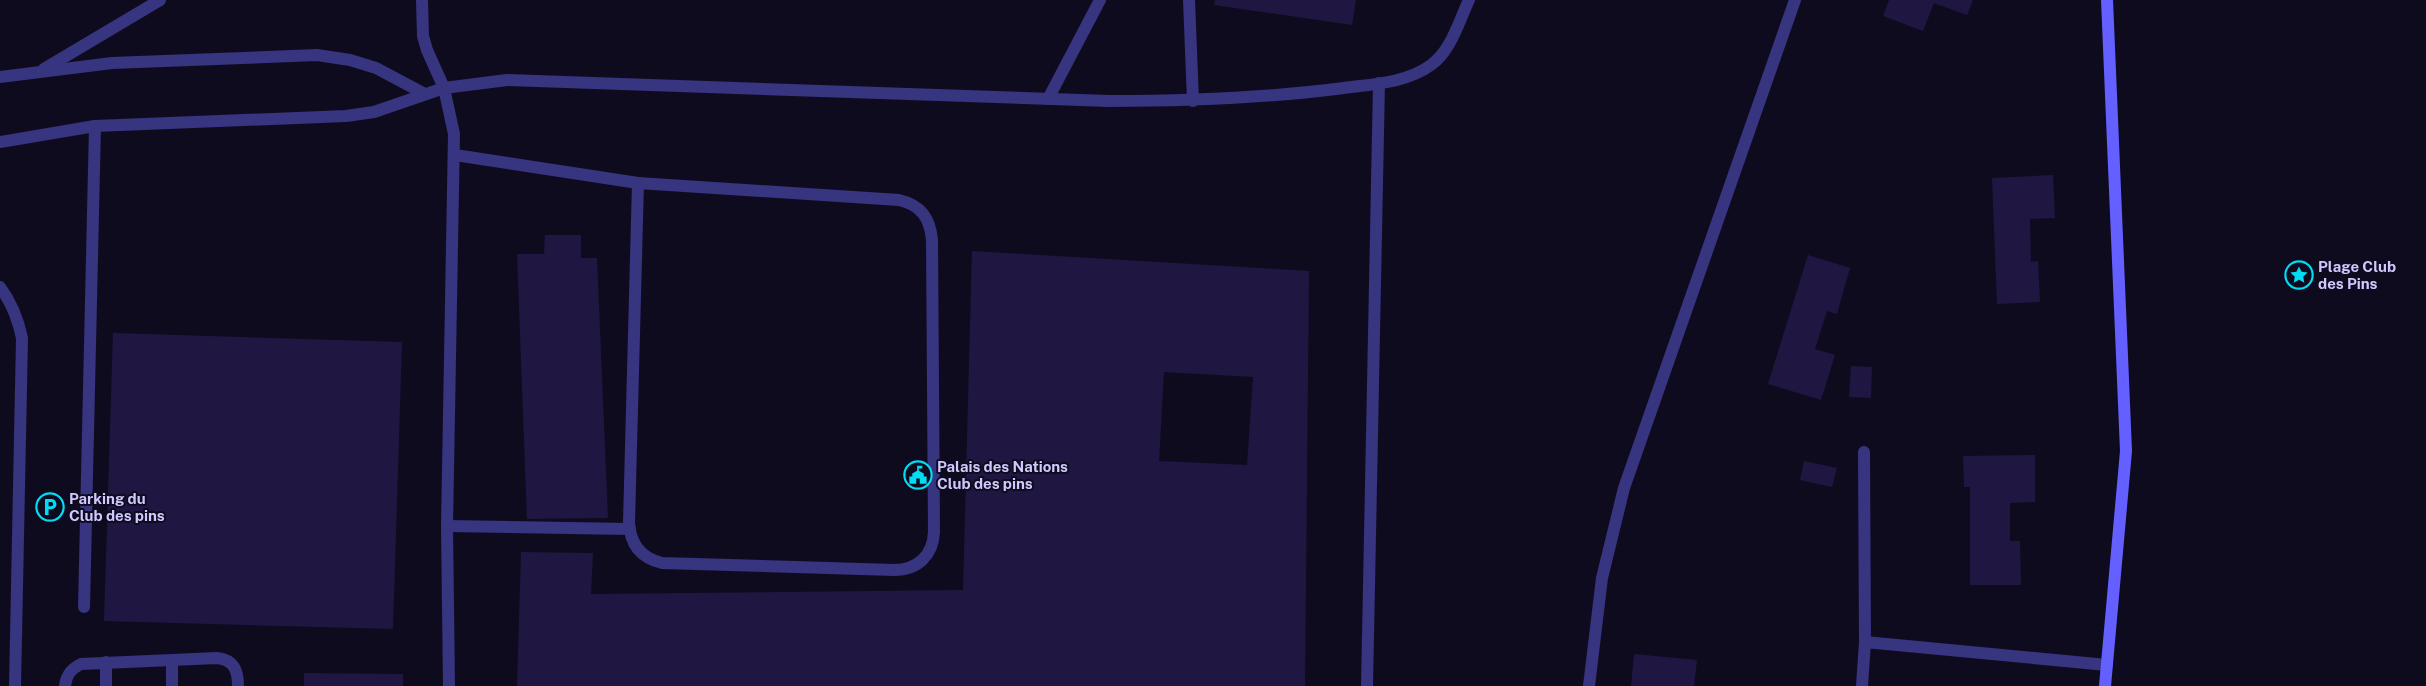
<svg xmlns="http://www.w3.org/2000/svg" width="2426" height="686" viewBox="0 0 2426 686" font-family="'Public Sans',sans-serif">
<rect width="100%" height="100%" fill="#0f0b1f"/>
<!-- building -->
<g fill="#1f1741" fill-rule="evenodd">
<path d="M 1215,0 L 1356,0 L 1352,25 L 1214,5 Z"/>
<path d="M 1889,0 L 1973,0 L 1967,15 L 1934,3 L 1923,31 L 1883,16 Z"/>
<path d="M 2053,175 L 2055,218 L 2030,219 L 2031,262 L 2038,261 L 2040,302 L 1997,304 L 1992,178 Z"/>
<path d="M 545,235 L 581,235 L 581,258 L 597,258 L 608,518 L 527,519 L 517,254 L 544,254 Z"/>
<path d="M 972,251 L 1309,271 L 1305,686 L 517,686 L 521,552 L 593,553 L 591,594 L 963,590 ZM 1164,372 L 1253,377 L 1247,465 L 1159,461 Z"/>
<path d="M 1808,255 L 1850,268 L 1837,314 L 1827,311 L 1815,349 L 1835,355 L 1821,400 L 1768,384 Z"/>
<path d="M 113,333 L 402,342 L 393,629 L 104,621 Z"/>
<path d="M 1851,366 L 1872,367 L 1871,398 L 1849,397 Z"/>
<path d="M 2035,455 L 2035,502 L 2010,503 L 2010,541 L 2020,541 L 2021,585 L 1970,585 L 1970,487 L 1964,487 L 1963,456 Z"/>
<path d="M 1804,461 L 1837,468 L 1832,487 L 1800,480 Z"/>
<path d="M 1634,654 L 1697,660 L 1694,686 L 1631,686 Z"/>
<path d="M 304,673 L 403,674 L 403,686 L 304,686 Z"/>
</g>
<g fill="none" stroke-linecap="round" stroke-linejoin="round">
<!-- service -->
<g stroke="#373480" stroke-width="12">
<path d="M 1189,0 L 1193,101"/>
<path d="M 1048,99 L 1100,0"/>
<path d="M 455,155 L 638,183"/>
<path d="M 638,183 L 899,200 C 921,205 930,218 932,240 L 934,532 C 933,555 918,570 894,570 L 662,563 C 641,558 630,544 629,522 Z"/>
<path d="M 0,287 C 12,303 18,319 22,338 L 15,686"/>
<path d="M 447,526 L 630,529"/>
<path d="M 84,607 L 95,126"/>
<path d="M 65,686 C 66,675 71,669 81,664 L 217,658 C 234,660 238,670 238,686"/>
<path d="M 106,686 L 106,662"/>
<path d="M 172,686 L 172,660"/>
</g>
<!-- minor -->
<g stroke="#373480" stroke-width="12">
<path d="M 422,0 L 423,36 L 427,50 L 444,88 L 454,134 L 447,526 L 449,686"/>
<path d="M 44,69 L 160,0"/>
<path d="M 0,77 L 112,63 L 317,55 L 350,60 L 376,68 L 425,94"/>
<path d="M 0,142 L 95,126 L 346,116 L 374,112 L 444,88 L 507,80 L 1109,101 C 1188,101 1266,98 1344,88 C 1374,84 1406,83 1431,65 C 1451,51 1459,21 1469,0"/>
<path d="M 1864,452 L 1865,642"/>
<path d="M 1367,686 L 1379,83"/>
<path d="M 1862,686 L 1865,642 L 2107,665"/>
</g>
<!-- tertiary -->
<path stroke="#373480" stroke-width="12" d="M 1589,686 L 1602,578 L 1624,488 L 1795,0"/>
<!-- secondary -->
<path stroke="#6460ff" stroke-width="12" d="M 2105,686 L 2126,451 L 2107,0"/>
</g>
<!-- icons -->
<defs>
<g id="sight-ring" transform="scale(1.4375)"><circle r="9.5" fill="#0f0b1f" stroke="#00dcf4" stroke-width="1.5"/><path d="M0-6L1.8-2.2L6-1.7L2.9 1.2L3.7 5.4L0 3.3L-3.7 5.4L-2.9 1.2L-6-1.7L-1.8-2.2Z" fill="#00dcf4"/></g>
<g id="civic-ring" transform="scale(1.4375)"><circle r="9.5" fill="#0f0b1f" stroke="#00dcf4" stroke-width="1.5"/><path d="M-.6-6.5H3V-4.5H.6V-3L4-1V1h2V6H-6V1h2V-1L-.6-3ZM-1.2 2.5V6h2.4V2.5Z" fill="#00dcf4"/></g>
<g id="parking-ring" transform="scale(1.4375)"><circle r="9.5" fill="#0f0b1f" stroke="#00dcf4" stroke-width="1.5"/><path d="M-3.5-5.5H1a3.5 3.5 0 0 1 0 7H-1V5.5H-3.5ZM-1-3.4V-.6H.8a1.4 1.4 0 0 0 0-2.8Z" fill="#00dcf4"/></g>
</defs>
<g fill-rule="evenodd">
<use href="#sight-ring" x="2299" y="275"/>
<use href="#civic-ring" x="918" y="475"/>
<use href="#parking-ring" x="50" y="507"/>
</g>
<g text-anchor="middle" dominant-baseline="central" stroke-width="4" stroke-linejoin="round" paint-order="stroke">
<!-- poi labels -->
<g font-size="15" font-weight="bold" fill="#cfc9ff" stroke="#0f0b1f" text-anchor="start">
<text x="2318" y="266">Plage Club<tspan x="2318" dy="17">des Pins</tspan></text>
<text x="937" y="466">Palais des Nations<tspan x="937" dy="17">Club des pins</tspan></text>
<text x="69" y="498">Parking du<tspan x="69" dy="17">Club des pins</tspan></text>
</g>
</g>
</svg>
